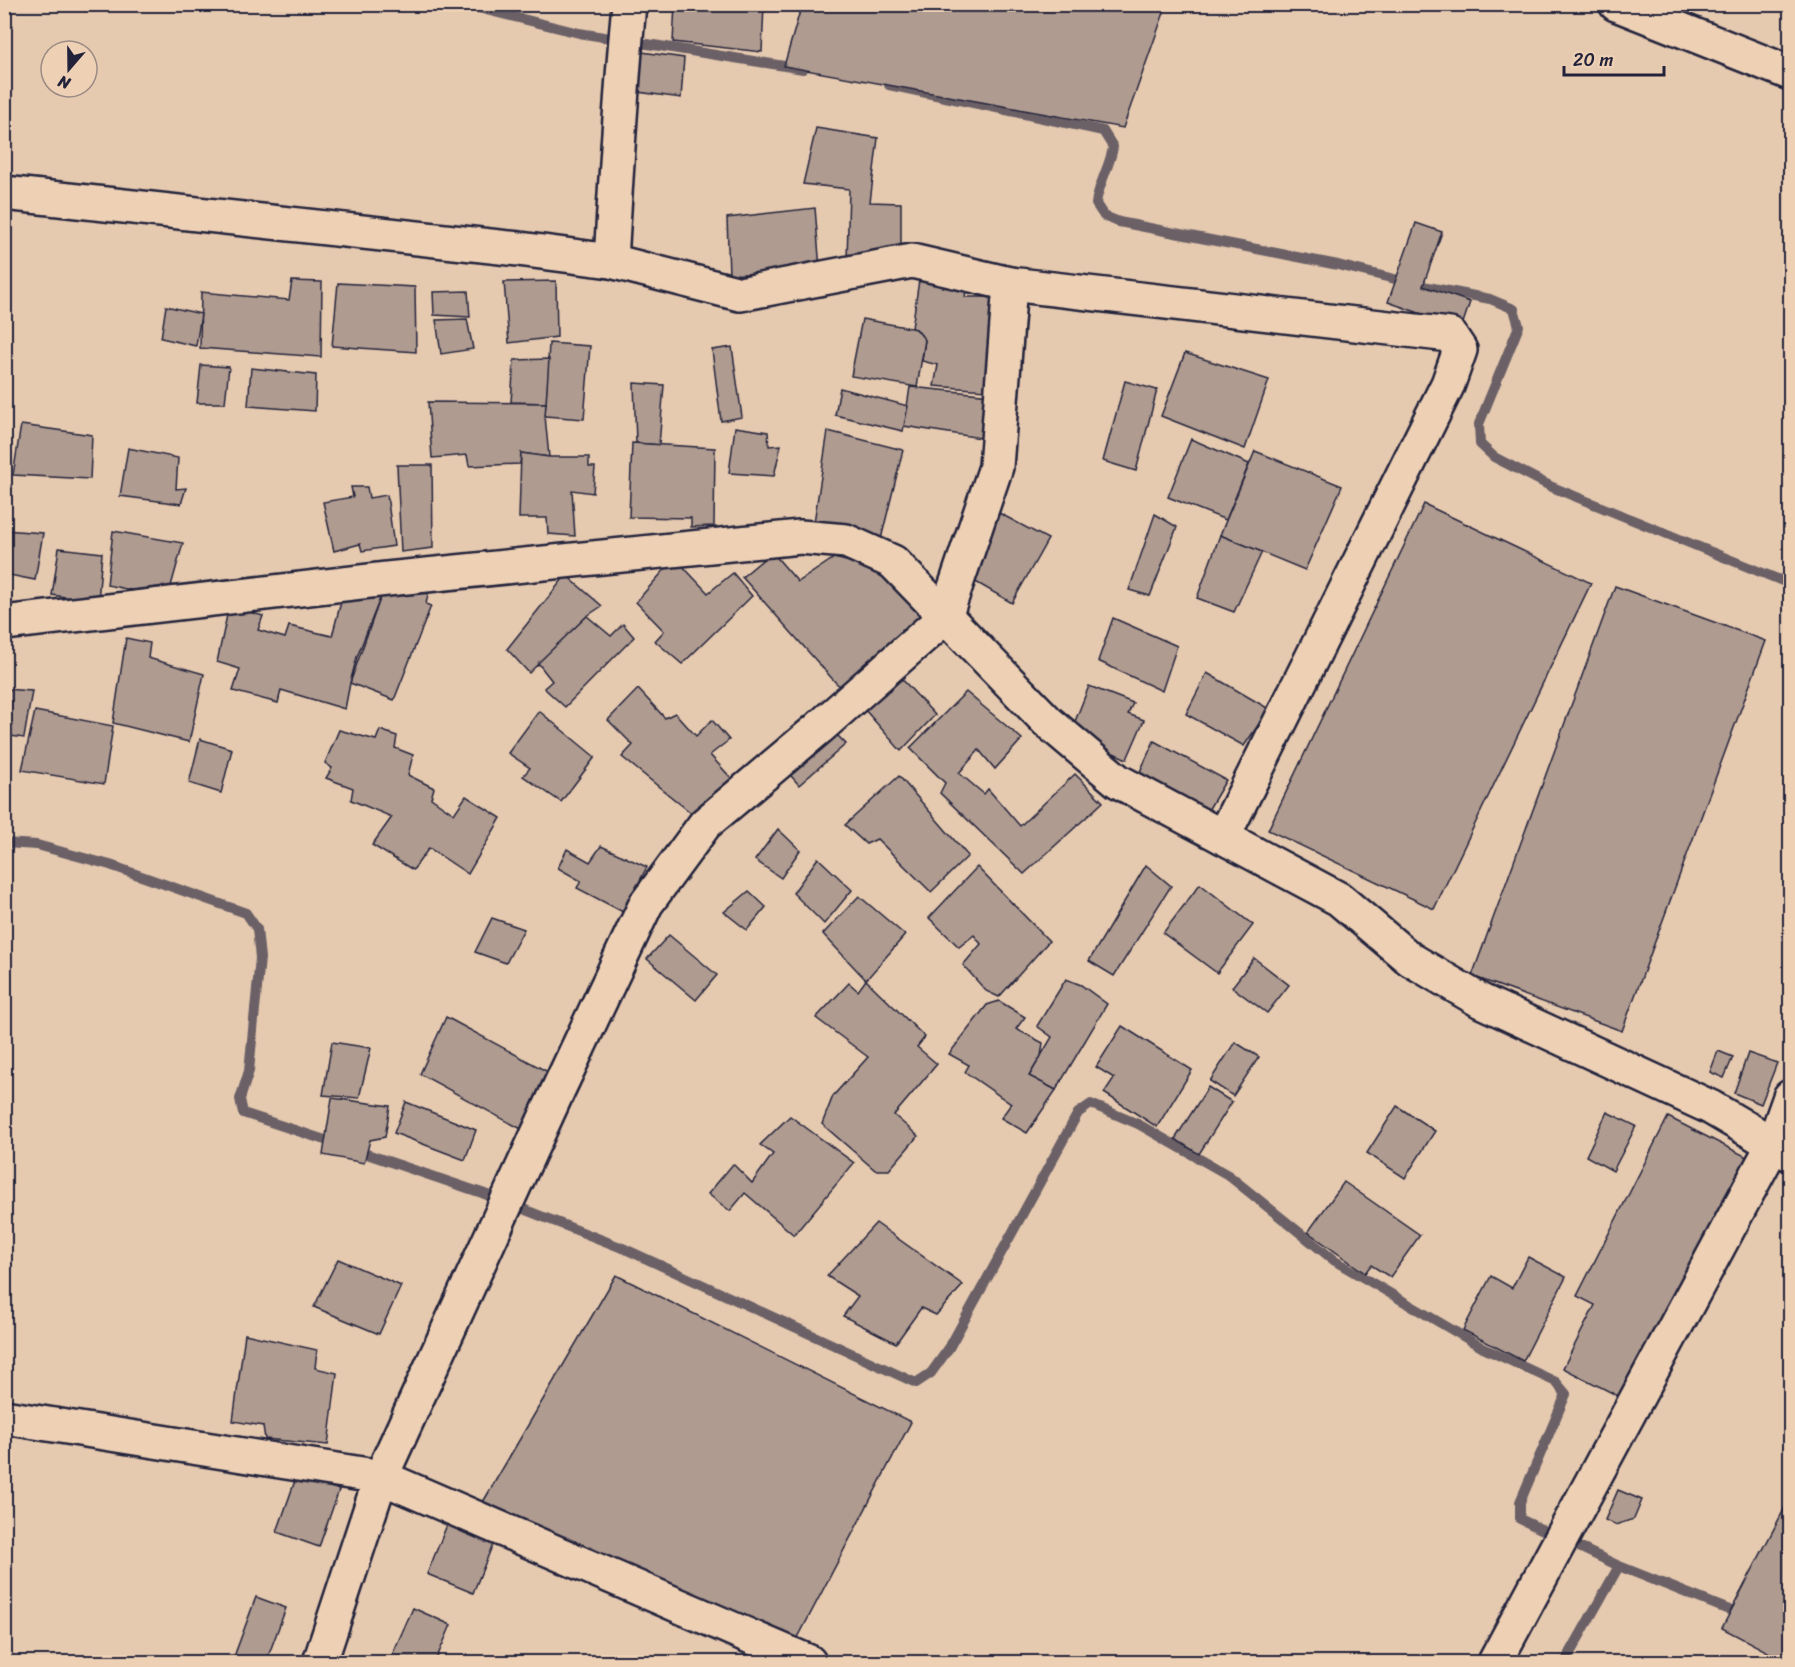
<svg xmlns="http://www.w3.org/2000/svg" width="1795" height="1667" viewBox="0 0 1795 1667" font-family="Sriracha,sans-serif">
<rect width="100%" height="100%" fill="#e6cab0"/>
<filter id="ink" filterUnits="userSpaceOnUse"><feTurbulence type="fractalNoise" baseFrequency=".0167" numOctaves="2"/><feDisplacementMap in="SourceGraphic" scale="12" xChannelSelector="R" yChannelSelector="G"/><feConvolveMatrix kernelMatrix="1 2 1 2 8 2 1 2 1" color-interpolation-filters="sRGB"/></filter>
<g filter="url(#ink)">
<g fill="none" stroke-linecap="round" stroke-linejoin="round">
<!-- stream -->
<g stroke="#6b6066" stroke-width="10">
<path d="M 462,4 L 579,33 L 803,69"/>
<path d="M 889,85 L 1103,131 L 1113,147 C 1110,167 1098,184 1096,204 L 1104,216 L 1119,222 L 1338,265 L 1423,286 L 1490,299 L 1514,309 L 1519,326 L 1479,424 L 1480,444 L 1494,457 L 1552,487 L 1790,584"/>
<path d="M 4,843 L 37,845 L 110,865 L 246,913 L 257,929 L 260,958 L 249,1071 L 240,1099 L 243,1113 L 337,1144"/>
<path d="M 355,1150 L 482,1193 L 625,1249 L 916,1383 L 931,1373 L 949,1348 L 1078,1113 L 1091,1104 L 1138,1124 L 1228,1175 L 1335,1261 L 1483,1348 L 1556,1382 L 1566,1394 L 1520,1502 L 1520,1519 L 1619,1566 L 1744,1616"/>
<path d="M 1565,1662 L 1619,1566"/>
</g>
</g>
<!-- building -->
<g fill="#af9b90" stroke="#22223b" stroke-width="1.5">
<path d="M 675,4 L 764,4 L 762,52 L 673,42 Z"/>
<path d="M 802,4 L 1167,4 L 1123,128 L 784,66 Z"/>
<path d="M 642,52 L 684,58 L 681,98 L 638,92 Z"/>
<path d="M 816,128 L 878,138 L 870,202 L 901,203 L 901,263 L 847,260 L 849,189 L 803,184 Z"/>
<path d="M 815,208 L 820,269 L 729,275 L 727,218 Z"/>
<path d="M 1416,223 L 1442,232 L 1423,286 L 1470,302 L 1462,326 L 1459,327 L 1388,302 Z"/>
<path d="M 919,280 L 967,285 L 965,297 L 997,297 L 986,390 L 934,386 L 938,365 L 922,361 L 925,340 L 916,329 L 912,328 Z"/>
<path d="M 292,281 L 322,282 L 321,357 L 200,348 L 201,292 L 289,300 Z"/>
<path d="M 556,281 L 557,337 L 509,343 L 504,282 Z"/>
<path d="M 338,283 L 415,287 L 416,352 L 332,346 Z"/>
<path d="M 468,291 L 470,317 L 434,315 L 433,292 Z"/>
<path d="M 166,306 L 201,314 L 196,346 L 161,338 Z"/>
<path d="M 467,319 L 473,349 L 441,354 L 436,320 Z"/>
<path d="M 862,319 L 916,329 L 925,340 L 917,387 L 851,376 Z"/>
<path d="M 549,343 L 590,346 L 584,419 L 545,416 Z"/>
<path d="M 732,347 L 742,417 L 721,421 L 712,350 Z"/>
<path d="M 1185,353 L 1269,380 L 1245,449 L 1161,416 Z"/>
<path d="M 549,359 L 546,403 L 511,402 L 514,360 Z"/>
<path d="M 201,365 L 229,367 L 225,403 L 197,403 Z"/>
<path d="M 251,368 L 316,375 L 315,411 L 248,406 Z"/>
<path d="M 1125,381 L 1157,390 L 1136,471 L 1103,461 Z"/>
<path d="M 634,383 L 664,385 L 659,445 L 636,443 Z"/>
<path d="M 910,387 L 991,395 L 987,439 L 904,426 Z"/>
<path d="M 840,388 L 908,406 L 903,431 L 835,415 Z"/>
<path d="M 428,402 L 546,403 L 545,416 L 549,457 L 521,453 L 520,464 L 469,466 L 467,455 L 432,458 Z"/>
<path d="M 21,425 L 92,435 L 90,479 L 13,475 Z"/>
<path d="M 735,427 L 768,432 L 769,446 L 781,445 L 774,476 L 729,473 Z"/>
<path d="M 828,431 L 903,450 L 880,543 L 813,529 Z"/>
<path d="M 1191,439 L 1249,464 L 1226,520 L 1168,497 Z"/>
<path d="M 632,443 L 715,448 L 714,526 L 691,527 L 691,518 L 629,517 Z"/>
<path d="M 128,448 L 178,458 L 176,489 L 186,488 L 181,504 L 120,496 Z"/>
<path d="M 1255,451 L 1342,486 L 1305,570 L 1220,535 Z"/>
<path d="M 521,453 L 549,457 L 589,457 L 589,467 L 595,467 L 593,493 L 572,490 L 575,536 L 548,534 L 547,518 L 519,518 Z"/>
<path d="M 397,465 L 432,465 L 433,548 L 401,552 Z"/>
<path d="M 351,487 L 367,487 L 369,498 L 387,495 L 394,546 L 362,551 L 360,544 L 334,551 L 323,502 L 353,497 Z"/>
<path d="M 1424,504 L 1591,583 L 1434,909 L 1268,830 Z"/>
<path d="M 999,513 L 1048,539 L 1012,603 L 960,573 Z"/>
<path d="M 1155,514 L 1177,527 L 1150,596 L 1129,590 Z"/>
<path d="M 4,530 L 43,533 L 35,580 L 4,574 Z"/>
<path d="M 113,531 L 183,543 L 166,604 L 140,592 L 107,585 Z"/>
<path d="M 1220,535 L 1262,552 L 1234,612 L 1197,598 Z"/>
<path d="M 59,548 L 102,553 L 98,602 L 52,595 Z"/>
<path d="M 772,552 L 798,582 L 834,558 L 894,573 L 929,623 L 847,691 L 836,683 L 742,577 Z"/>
<path d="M 675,558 L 708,593 L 733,573 L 752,596 L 682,664 L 655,641 L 664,631 L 636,602 Z"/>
<path d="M 566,575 L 602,606 L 587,616 L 529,673 L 507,649 Z"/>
<path d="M 387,579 L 429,590 L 426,604 L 431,606 L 394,700 L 350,683 Z"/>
<path d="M 346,583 L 381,596 L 357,657 L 350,683 L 345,709 L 281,690 L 278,703 L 233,691 L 240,669 L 217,662 L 229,606 L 263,616 L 258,630 L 285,638 L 289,626 L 332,636 Z"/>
<path d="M 1615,586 L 1766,641 L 1622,1031 L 1472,976 Z"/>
<path d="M 587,616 L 611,636 L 623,624 L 634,637 L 565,707 L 544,688 L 552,681 L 538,663 Z"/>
<path d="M 1113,618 L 1177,646 L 1162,691 L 1098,661 Z"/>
<path d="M 126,638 L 150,643 L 148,658 L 204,674 L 189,742 L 113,723 Z"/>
<path d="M 1207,673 L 1269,709 L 1244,746 L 1186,714 Z"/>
<path d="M 901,678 L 935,715 L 901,751 L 858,702 L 881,682 L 890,691 Z"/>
<path d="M 1089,686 L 1133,703 L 1128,714 L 1144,720 L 1127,759 L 1070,734 Z"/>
<path d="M 4,689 L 32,691 L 24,738 L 4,735 Z"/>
<path d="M 638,689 L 665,718 L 675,713 L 696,736 L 712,720 L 729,740 L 710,755 L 733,780 L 698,813 L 690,812 L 622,757 L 633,745 L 608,720 Z"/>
<path d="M 966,692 L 1022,739 L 995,769 L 979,750 L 959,773 L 984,794 L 988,789 L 1020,826 L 1075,774 L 1103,802 L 1024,874 L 940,793 L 945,783 L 910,748 Z"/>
<path d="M 35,711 L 113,726 L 104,784 L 22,770 Z"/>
<path d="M 539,711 L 595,757 L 561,802 L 523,776 L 530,768 L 508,753 Z"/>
<path d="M 829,727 L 846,744 L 799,785 L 785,769 Z"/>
<path d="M 339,730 L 376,740 L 380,730 L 397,736 L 395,748 L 413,755 L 408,775 L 434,788 L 431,798 L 454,814 L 466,796 L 501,818 L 468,874 L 429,848 L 413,870 L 372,845 L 392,817 L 351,800 L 353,788 L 326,778 L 332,768 L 325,763 Z"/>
<path d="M 200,739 L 232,749 L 221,793 L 189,783 Z"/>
<path d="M 1154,741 L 1226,780 L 1207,812 L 1138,776 Z"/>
<path d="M 899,776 L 968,856 L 931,892 L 877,839 L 866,844 L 845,825 Z"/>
<path d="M 778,829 L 800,850 L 781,878 L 755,860 Z"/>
<path d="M 601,846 L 647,867 L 623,912 L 577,888 L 581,881 L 558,868 L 567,849 L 590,862 Z"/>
<path d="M 818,858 L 852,890 L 824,924 L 793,893 Z"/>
<path d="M 1146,865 L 1171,886 L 1114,976 L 1089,961 Z"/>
<path d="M 977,867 L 1049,941 L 999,997 L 986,991 L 963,965 L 981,944 L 974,935 L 959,947 L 929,918 Z"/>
<path d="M 1200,884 L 1253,925 L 1217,973 L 1163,933 Z"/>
<path d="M 749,891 L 766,907 L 747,930 L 724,912 Z"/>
<path d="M 859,896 L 905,935 L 866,980 L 823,934 Z"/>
<path d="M 492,918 L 524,929 L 506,963 L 475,952 Z"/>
<path d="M 669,935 L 717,975 L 696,1000 L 647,959 Z"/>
<path d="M 1254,958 L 1289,985 L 1267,1013 L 1232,987 Z"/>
<path d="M 1066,979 L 1081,985 L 1107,1004 L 1056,1090 L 1029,1076 L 1052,1037 L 1037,1026 Z"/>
<path d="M 866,980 L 925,1037 L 917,1047 L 937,1064 L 894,1115 L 918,1136 L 889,1170 L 875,1170 L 822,1124 L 833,1096 L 868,1057 L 816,1018 L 849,983 L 858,991 Z"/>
<path d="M 999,1001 L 1025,1017 L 1016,1029 L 1043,1043 L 1041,1056 L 1029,1076 L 1056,1090 L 1027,1133 L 1001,1118 L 1011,1104 L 965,1072 L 969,1065 L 949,1054 L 987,1005 Z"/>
<path d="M 446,1017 L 550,1073 L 523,1130 L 420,1074 Z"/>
<path d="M 1122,1026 L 1192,1070 L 1157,1127 L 1104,1093 L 1114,1078 L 1096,1067 Z"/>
<path d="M 332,1042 L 371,1048 L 359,1098 L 323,1095 Z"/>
<path d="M 1235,1042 L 1259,1057 L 1233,1096 L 1210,1081 Z"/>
<path d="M 1718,1051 L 1733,1057 L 1724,1078 L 1710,1072 Z"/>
<path d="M 1748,1053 L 1777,1063 L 1761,1104 L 1734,1093 Z"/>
<path d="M 1208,1087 L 1232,1102 L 1199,1154 L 1175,1139 Z"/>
<path d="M 332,1098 L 390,1106 L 385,1137 L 370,1140 L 364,1163 L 323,1155 Z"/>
<path d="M 406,1102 L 476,1130 L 465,1160 L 394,1133 Z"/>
<path d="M 1397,1106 L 1435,1131 L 1405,1178 L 1367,1153 Z"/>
<path d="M 1607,1112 L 1636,1126 L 1613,1171 L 1586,1156 Z"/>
<path d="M 790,1116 L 854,1163 L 794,1235 L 745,1193 L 730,1211 L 708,1194 L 733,1164 L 752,1183 L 773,1154 L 760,1145 Z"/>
<path d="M 1668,1117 L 1747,1157 L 1624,1399 L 1563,1368 L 1595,1305 L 1577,1296 Z"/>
<path d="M 1344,1182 L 1420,1235 L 1390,1277 L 1371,1265 L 1365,1273 L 1308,1232 Z"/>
<path d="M 876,1223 L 963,1285 L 936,1315 L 921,1308 L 896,1343 L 843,1316 L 858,1296 L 827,1276 Z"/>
<path d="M 1528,1257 L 1566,1277 L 1523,1361 L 1463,1330 L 1491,1276 L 1512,1288 Z"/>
<path d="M 338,1259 L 401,1286 L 379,1334 L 314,1307 Z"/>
<path d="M 616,1275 L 911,1422 L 793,1647 L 483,1502 Z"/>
<path d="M 245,1334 L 317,1350 L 315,1368 L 337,1373 L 328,1445 L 265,1439 L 263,1426 L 233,1421 Z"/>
<path d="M 297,1475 L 339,1490 L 319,1547 L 277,1532 Z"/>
<path d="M 1618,1490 L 1642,1500 L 1634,1519 L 1615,1525 L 1605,1520 Z"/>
<path d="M 1790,1498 L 1790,1662 L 1787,1662 L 1722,1628 Z"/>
<path d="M 451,1515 L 497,1534 L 473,1593 L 427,1574 Z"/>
<path d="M 256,1597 L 286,1608 L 266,1662 L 232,1662 Z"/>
<path d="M 413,1608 L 451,1625 L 435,1662 L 389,1662 Z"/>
</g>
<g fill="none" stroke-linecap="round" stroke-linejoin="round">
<!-- street casing -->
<g stroke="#22223b" stroke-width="38">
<g id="street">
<path d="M 4,193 L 519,249 L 611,261 L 740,294 L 912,261 L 1010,284 L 1450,335 L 1460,350 L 1448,384 L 1223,837"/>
<path d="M 611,261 C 616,175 621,90 629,4"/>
<path d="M 4,623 L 387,579 L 800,537 L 846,541 L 893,562 L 1048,722 L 1118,781 L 1339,899 L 1410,959 L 1481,1001 L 1710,1107 L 1790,1154"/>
<path d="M 4,1417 L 381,1477 L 809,1662"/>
<path d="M 320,1662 L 381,1477 L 558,1090 L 646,904 L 705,824 L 819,728 L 945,617 L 996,467 L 1010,284"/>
<path d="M 1495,1662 L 1773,1145 L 1790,1097"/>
</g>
</g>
<!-- secondary casing -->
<g stroke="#22223b" stroke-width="38">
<path id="secondary" d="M 1616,4 L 1790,73"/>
</g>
<!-- street -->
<use href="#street" stroke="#eed1b5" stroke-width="33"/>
<!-- secondary -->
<use href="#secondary" stroke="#eed1b5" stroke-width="33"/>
</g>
</g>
<!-- margin -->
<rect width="1795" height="1667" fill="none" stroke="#eed1b5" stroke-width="24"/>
<rect x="12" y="12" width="1771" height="1643" fill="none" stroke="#22223b" stroke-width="2" filter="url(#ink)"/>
<!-- north arrow -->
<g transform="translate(69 69) rotate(200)"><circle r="28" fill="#eed1b5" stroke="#9c8b84" stroke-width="1.5"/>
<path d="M0-4.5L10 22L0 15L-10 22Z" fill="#22223b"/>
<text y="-9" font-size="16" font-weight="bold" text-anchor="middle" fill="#22223b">N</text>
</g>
<!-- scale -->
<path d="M1564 66v9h100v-9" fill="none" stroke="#22223b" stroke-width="3"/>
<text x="1573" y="66" font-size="18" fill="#22223b" stroke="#eed1b5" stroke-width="4.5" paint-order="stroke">20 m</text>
</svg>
